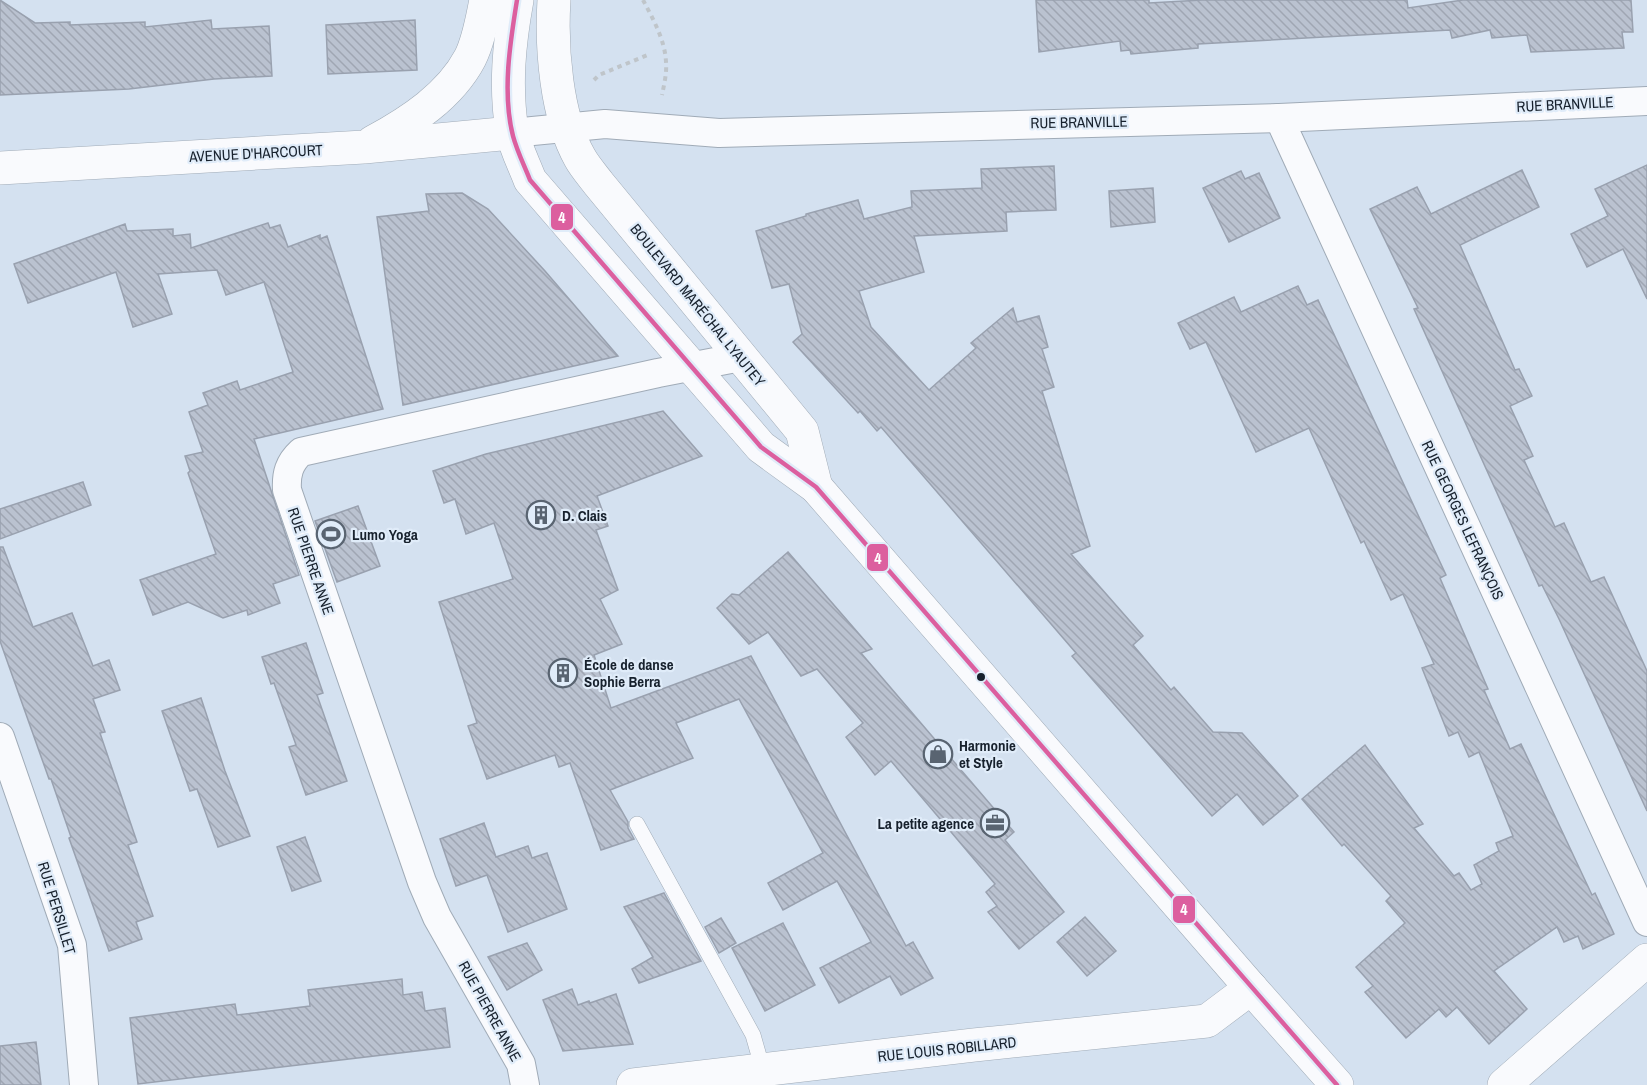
<svg xmlns="http://www.w3.org/2000/svg" width="1647" height="1085" viewBox="0 0 1647 1085" font-family="'Archivo Narrow',sans-serif">
<defs>
<pattern id="building-back-hatch" width="6" height="6" patternUnits="userSpaceOnUse" patternTransform="scale(1.5)"><rect width="6" height="6" fill="#bac2d0"/><path d="M-1 5l2 2M0 0l6 6M5-1l2 2" fill="none" stroke="#9fa6b3"/></pattern>
</defs>
<rect width="100%" height="100%" fill="#d4e1f0"/>
<!-- building -->
<g fill="url(#building-back-hatch)" stroke="#99a1af" stroke-width="1.5">
<path d="M 0,0 L 35,23 L 70,22 L 70,25 L 145,22 L 145,27 L 211,20 L 212,29 L 269,26 L 272,76 L 214,79 L 129,89 L 0,95 Z"/>
<path d="M 1036,0 L 1149,0 L 1149,3 L 1202,0 L 1407,0 L 1408,8 L 1463,0 L 1631,0 L 1633,32 L 1622,32 L 1624,48 L 1531,52 L 1527,35 L 1492,38 L 1490,30 L 1452,38 L 1450,30 L 1198,44 L 1198,48 L 1131,54 L 1130,50 L 1121,51 L 1120,41 L 1039,52 Z"/>
<path d="M 415,20 L 417,70 L 328,74 L 326,25 Z"/>
<path d="M 1647,165 L 1647,299 L 1623,249 L 1587,267 L 1571,234 L 1608,216 L 1595,189 Z"/>
<path d="M 1054,166 L 1056,210 L 1006,212 L 1007,231 L 914,236 L 924,272 L 859,291 L 871,327 L 929,390 L 976,348 L 971,343 L 1013,308 L 1017,322 L 1039,316 L 1048,347 L 1042,349 L 1054,387 L 1042,391 L 1090,546 L 1071,554 L 1143,636 L 1133,645 L 1171,690 L 1174,687 L 1213,732 L 1242,733 L 1298,796 L 1263,825 L 1237,794 L 1212,816 L 1072,656 L 1076,653 L 881,427 L 877,431 L 860,411 L 858,413 L 793,342 L 802,334 L 789,284 L 772,288 L 756,231 L 806,216 L 806,214 L 858,200 L 864,219 L 912,207 L 911,191 L 982,188 L 981,169 Z"/>
<path d="M 1522,170 L 1539,207 L 1460,245 L 1515,370 L 1519,369 L 1532,396 L 1510,406 L 1533,456 L 1524,460 L 1555,527 L 1564,523 L 1591,582 L 1604,577 L 1647,671 L 1647,811 L 1559,619 L 1542,585 L 1539,586 L 1414,309 L 1418,308 L 1370,209 L 1417,187 L 1431,214 Z"/>
<path d="M 1241,171 L 1245,179 L 1259,173 L 1280,218 L 1229,242 L 1203,188 Z"/>
<path d="M 1153,188 L 1155,222 L 1111,227 L 1109,191 Z"/>
<path d="M 462,193 L 488,209 L 545,271 L 618,356 L 403,405 L 377,217 L 429,211 L 426,194 Z"/>
<path d="M 268,223 L 270,228 L 280,225 L 288,247 L 320,235 L 320,239 L 327,236 L 383,409 L 254,439 L 299,575 L 273,584 L 280,603 L 248,615 L 247,610 L 223,618 L 188,602 L 153,615 L 140,580 L 216,554 L 188,473 L 190,471 L 185,456 L 203,452 L 189,412 L 208,405 L 203,393 L 237,381 L 240,390 L 293,372 L 264,282 L 226,295 L 217,270 L 158,274 L 172,314 L 133,327 L 116,272 L 28,303 L 14,264 L 125,224 L 127,231 L 173,229 L 173,236 L 190,234 L 191,248 Z"/>
<path d="M 1298,286 L 1307,305 L 1318,300 L 1446,575 L 1440,578 L 1488,689 L 1484,690 L 1510,749 L 1521,744 L 1592,895 L 1595,893 L 1614,934 L 1583,949 L 1578,936 L 1564,942 L 1557,927 L 1494,971 L 1527,1009 L 1489,1044 L 1457,1007 L 1446,1017 L 1439,1009 L 1406,1038 L 1365,992 L 1373,986 L 1356,967 L 1405,923 L 1386,901 L 1391,896 L 1344,844 L 1342,846 L 1302,799 L 1365,745 L 1423,824 L 1414,828 L 1454,876 L 1459,873 L 1471,890 L 1482,884 L 1474,865 L 1499,851 L 1496,843 L 1513,836 L 1479,752 L 1469,757 L 1458,732 L 1449,736 L 1422,668 L 1434,664 L 1403,594 L 1391,600 L 1364,541 L 1361,543 L 1309,428 L 1256,452 L 1206,342 L 1190,349 L 1178,323 L 1234,297 L 1241,312 Z"/>
<path d="M 663,411 L 702,456 L 597,496 L 608,526 L 596,530 L 618,590 L 600,599 L 622,644 L 594,655 L 611,708 L 751,656 L 906,946 L 913,942 L 933,978 L 901,995 L 890,976 L 839,1003 L 820,968 L 871,942 L 837,881 L 783,910 L 768,883 L 823,853 L 739,699 L 676,723 L 693,758 L 610,790 L 628,822 L 628,828 L 634,839 L 601,850 L 570,763 L 559,767 L 555,755 L 487,779 L 468,726 L 477,723 L 439,602 L 513,579 L 494,523 L 466,534 L 455,499 L 444,503 L 433,471 L 486,454 Z"/>
<path d="M 83,482 L 91,505 L 0,539 L 0,509 Z"/>
<path d="M 358,506 L 380,566 L 337,582 L 315,521 Z"/>
<path d="M 0,547 L 3,547 L 33,627 L 72,613 L 93,666 L 109,660 L 120,690 L 93,699 L 105,732 L 100,733 L 137,842 L 128,845 L 153,916 L 136,922 L 142,939 L 109,951 L 69,838 L 71,837 L 51,779 L 49,779 L 0,641 Z"/>
<path d="M 788,552 L 872,649 L 861,653 L 1014,832 L 1005,840 L 1064,912 L 1019,949 L 988,912 L 997,906 L 986,892 L 995,884 L 891,761 L 875,775 L 846,737 L 863,723 L 817,669 L 801,676 L 768,632 L 749,644 L 717,608 L 732,594 L 739,595 Z"/>
<path d="M 306,643 L 323,693 L 317,695 L 347,781 L 306,795 L 289,747 L 296,745 L 274,683 L 271,684 L 262,657 Z"/>
<path d="M 201,698 L 225,771 L 250,836 L 218,847 L 197,789 L 190,791 L 162,711 Z"/>
<path d="M 484,823 L 496,857 L 528,846 L 532,858 L 547,853 L 567,909 L 508,932 L 487,875 L 456,886 L 440,839 Z"/>
<path d="M 305,837 L 321,881 L 292,891 L 277,847 Z"/>
<path d="M 664,893 L 701,961 L 639,983 L 632,969 L 653,957 L 624,907 Z"/>
<path d="M 1085,917 L 1116,951 L 1087,976 L 1057,942 Z"/>
<path d="M 721,918 L 736,943 L 719,953 L 705,927 Z"/>
<path d="M 783,923 L 815,985 L 765,1011 L 732,948 Z"/>
<path d="M 527,943 L 542,970 L 507,990 L 488,957 Z"/>
<path d="M 402,979 L 403,995 L 422,992 L 425,1011 L 445,1008 L 450,1047 L 138,1084 L 130,1018 L 235,1004 L 237,1015 L 310,1006 L 308,990 Z"/>
<path d="M 572,989 L 578,1005 L 589,1001 L 590,1003 L 616,994 L 633,1044 L 563,1051 L 543,1000 Z"/>
<path d="M 36,1042 L 41,1085 L 0,1085 L 0,1046 Z"/>
</g>
<g fill="none" stroke-linecap="round" stroke-linejoin="round">
<!-- lane casing -->
<g stroke="#a0abb7" stroke-width="16">
<path id="lane" d="M 637,824 L 753,1035 L 763,1070"/>
</g>
<!-- street casing -->
<g stroke="#a0abb7" stroke-width="30">
<g id="street">
<path d="M 1279,118 L 1647,922"/>
<path d="M 512,133 L 605,124 L 719,133 L 1279,118 L 1647,101"/>
<path d="M 0,737 L 72,945 L 84,1085"/>
<path d="M 525,1085 L 521,1064 L 437,917 L 422,882 L 287,490 C 286,474 289,463 301,452 L 658,373 L 741,357"/>
</g>
</g>
<!-- secondary casing -->
<g stroke="#a0abb7" stroke-width="34">
<g id="secondary">
<path d="M 517,0 C 509,44 505,86 512,131 C 515,147 524,164 530,180 L 761,447 L 816,487 L 1251,988 L 1337,1085"/>
<path d="M 554,0 C 551,47 556,116 580,158 C 585,167 593,176 599,184 L 802,431 L 816,487"/>
<path d="M 373,142 C 410,122 450,96 470,58 C 479,40 482,19 486,0"/>
<path d="M 0,168 L 364,147 L 512,133"/>
<path d="M 633,1085 L 974,1045 L 1207,1021 L 1251,988"/>
<path d="M 1504,1085 L 1647,960"/>
</g>
</g>
<!-- path -->
<g stroke="#bfc5ca" stroke-width="4" stroke-dasharray="4.5 4.5" stroke-linecap="butt">
<path d="M 643,0 C 653,19 665,40 666,62 C 667,73 664,85 662,95"/>
<path d="M 594,80 L 599,75 L 650,54"/>
</g>
<!-- lane -->
<use href="#lane" stroke="#f9fafd" stroke-width="15"/>
<!-- street -->
<use href="#street" stroke="#f9fafd" stroke-width="28"/>
<!-- secondary -->
<use href="#secondary" stroke="#f9fafd" stroke-width="33"/>
<!-- bus-1 casing -->
<g stroke="#e0ecf9" stroke-width="9">
<path id="bus-1" d="M 517,0 C 510,43 502,93 513,136 C 517,151 524,165 530,180 L 761,447 L 816,487 L 1337,1085"/>
</g>
<!-- bus-1 -->
<use href="#bus-1" stroke="#dc5f9f" stroke-width="4.5"/>
</g>
<!-- icons -->
<defs>
<g id="building-ring" transform="scale(1.5)"><circle r="9.5" fill="#e0ecf9" stroke="#596471" stroke-width="1.5"/><path d="M-4-6H4V6H1V3H-1V6H-4ZM-2.5-4.3h1.7v1.8h-1.7ZM.8-4.3h1.7v1.8H.8ZM-2.5-1h1.7V.8h-1.7ZM.8-1h1.7V.8H.8Z" fill="#596471"/></g>
<g id="stadium-ring" transform="scale(1.5)"><circle r="9.5" fill="#e0ecf9" stroke="#596471" stroke-width="1.5"/><path d="M0-5a6.5 5 0 1 0 0 10a6.5 5 0 1 0 0-10ZM-3.5-1.8h7v3.6h-7Z" fill="#596471"/></g>
<g id="shop-ring" transform="scale(1.5)"><circle r="9.5" fill="#e0ecf9" stroke="#596471" stroke-width="1.5"/><path d="M-5-2.5h2.3a2.7 3.5 0 0 1 5.4 0H5L5.5 6h-11ZM-1.5-2.5h3a1.5 2.3 0 0 0-3 0Z" fill="#596471"/></g>
<g id="office-ring" transform="scale(1.5)"><circle r="9.5" fill="#e0ecf9" stroke="#596471" stroke-width="1.5"/><path d="M-6-3h4V-5.5h4V-3h4V5H-6ZM-1-4.5V-3h2v-1.5ZM-6 0V1H6V0Z" fill="#596471"/></g>
</defs>
<g fill-rule="evenodd">
<use href="#building-ring" x="541" y="515"/>
<use href="#stadium-ring" x="331" y="534"/>
<use href="#building-ring" x="563" y="673"/>
<use href="#shop-ring" x="938" y="754"/>
<use href="#office-ring" x="995" y="823"/>
</g>
<!-- markers -->
<circle fill="#17212d" stroke="#e0ecf9" stroke-width="2" cx="981" cy="677" r="5"/>
<g text-anchor="middle" dominant-baseline="central" stroke-width="4.5" stroke-linejoin="round" paint-order="stroke">
<!-- street labels -->
<g font-size="15" fill="#17212d" stroke="#e0ecf9">
<text transform="translate(1565 104) rotate(-3)">RUE BRANVILLE</text>
<text transform="translate(1079 122) rotate(-1)">RUE BRANVILLE</text>
<text transform="translate(256 153) rotate(-3)">AVENUE D'HARCOURT</text>
<text transform="translate(698 305) rotate(51)">BOULEVARD MARÉCHAL LYAUTEY</text>
<text transform="translate(1463 520) rotate(65)">RUE GEORGES LEFRANÇOIS</text>
<text transform="translate(311 561) rotate(71)">RUE PIERRE ANNE</text>
<text transform="translate(57 908) rotate(73)">RUE PERSILLET</text>
<text transform="translate(490 1011) rotate(61)">RUE PIERRE ANNE</text>
<text transform="translate(947 1049) rotate(-6)">RUE LOUIS ROBILLARD</text>
</g>
<!-- poi labels -->
<g font-size="15" font-weight="bold" fill="#17212d" stroke="#e0ecf9" text-anchor="start">
<text x="562" y="515">D. Clais</text>
<text x="352" y="534">Lumo Yoga</text>
<text x="584" y="664">École de danse<tspan x="584" dy="17">Sophie Berra</tspan></text>
<text x="959" y="745">Harmonie<tspan x="959" dy="17">et Style</tspan></text>
<text x="974" y="823" text-anchor="end">La petite agence</text>
</g>
</g>
<g stroke="#e0ecf9" stroke-width="2">
<rect x="550" y="203" width="24" height="28" rx="6" fill="#dc5f9f"/>
<rect x="866" y="543" width="23" height="29" rx="6" fill="#dc5f9f"/>
<rect x="1172" y="895" width="24" height="29" rx="6" fill="#dc5f9f"/>
</g>
<g font-size="16" text-anchor="middle" font-weight="bold" fill="#fff">
<text x="562" y="223">4</text>
<text x="878" y="564">4</text>
<text x="1184" y="915">4</text>
</g>
</svg>
